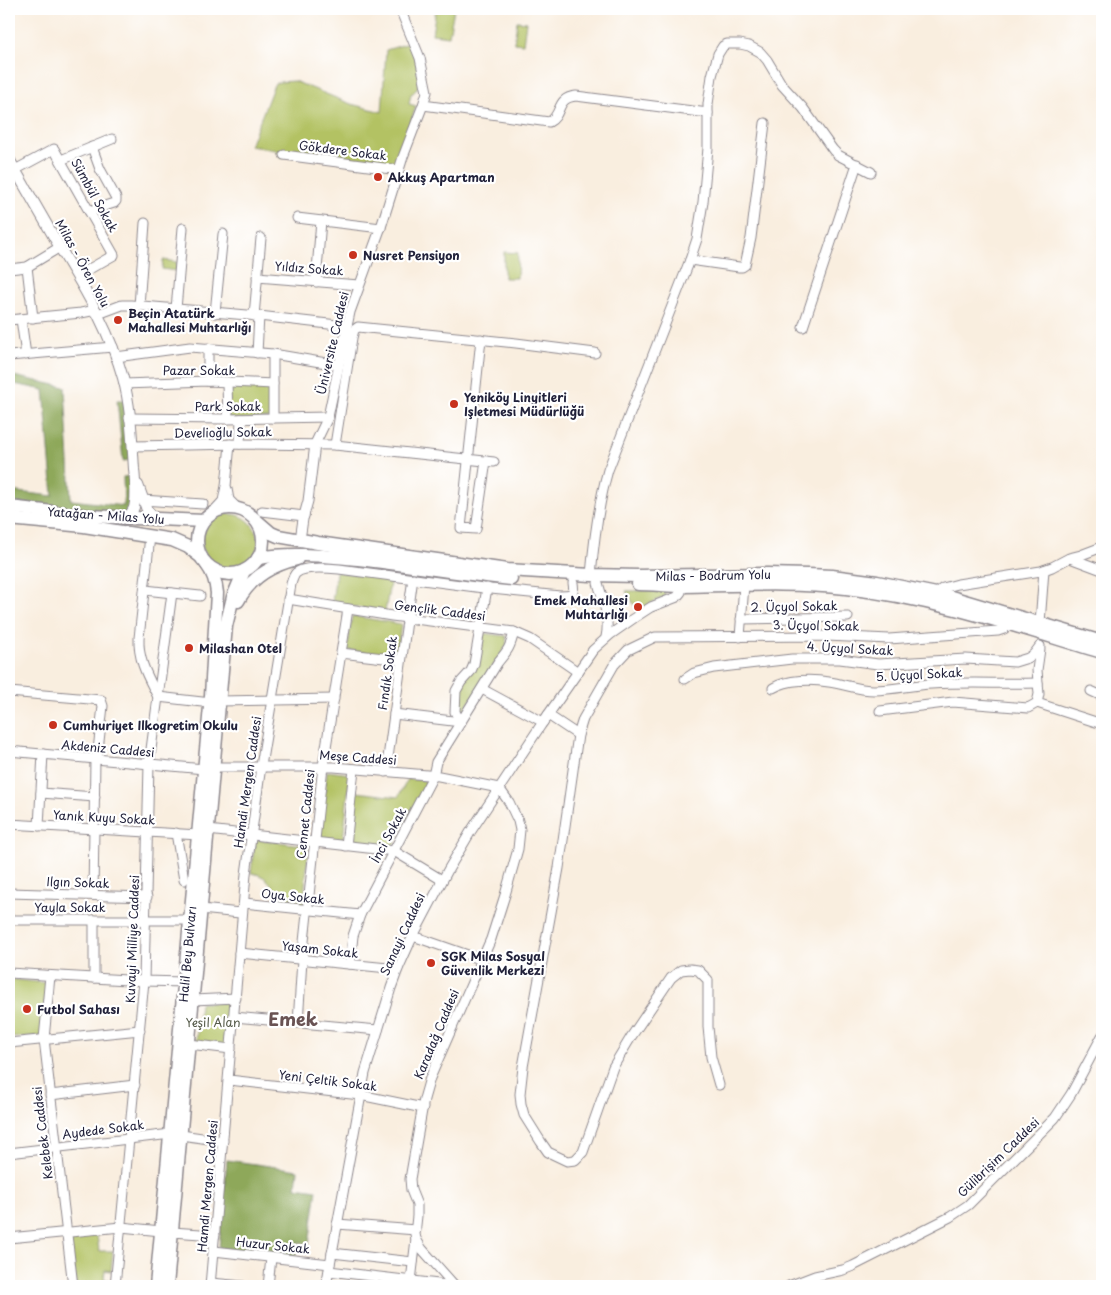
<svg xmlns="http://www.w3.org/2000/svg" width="1111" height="1295" viewBox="0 0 1111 1295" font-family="'Playpen Sans',sans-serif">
<rect width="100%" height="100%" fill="#fff"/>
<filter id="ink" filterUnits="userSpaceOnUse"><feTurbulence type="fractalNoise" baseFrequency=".02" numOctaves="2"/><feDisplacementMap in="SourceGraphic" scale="10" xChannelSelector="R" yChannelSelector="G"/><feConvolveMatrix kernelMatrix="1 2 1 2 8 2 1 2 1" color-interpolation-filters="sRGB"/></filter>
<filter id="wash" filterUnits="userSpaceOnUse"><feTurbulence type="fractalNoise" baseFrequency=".0096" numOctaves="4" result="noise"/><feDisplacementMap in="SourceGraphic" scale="20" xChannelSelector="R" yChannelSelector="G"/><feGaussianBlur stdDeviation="1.12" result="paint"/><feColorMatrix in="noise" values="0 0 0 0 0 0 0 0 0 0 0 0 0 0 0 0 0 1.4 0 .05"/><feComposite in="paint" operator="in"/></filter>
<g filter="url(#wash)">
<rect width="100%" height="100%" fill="#f9eedf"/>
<!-- green -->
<g fill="#b3c264" stroke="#6a7250">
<path d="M 436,9 L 454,9 L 449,36 L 432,34 Z"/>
<path d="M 517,21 L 526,22 L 523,44 L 514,43 Z"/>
<path d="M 409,43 C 414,56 428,86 411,94 L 409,104 L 416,106 L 397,166 L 284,151 L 282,159 L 276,150 L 250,146 L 273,87 L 275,83 L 280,82 L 294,81 L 351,104 L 382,112 L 386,50 Z"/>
<path d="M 504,252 L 518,253 L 517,278 L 504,278 Z"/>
<path d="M 163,260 L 177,262 L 176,271 L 162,269 Z"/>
<path d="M 227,382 L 273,384 L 273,418 L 228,419 Z"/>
<circle cx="230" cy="542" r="28"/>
<path d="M 336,572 L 391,578 L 385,612 L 332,603 Z"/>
<path d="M 663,590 L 666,596 L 637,610 L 626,591 Z"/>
<path d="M 352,616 L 401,624 L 397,656 L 347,650 Z"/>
<path d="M 481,633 L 506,636 L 507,645 L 462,713 L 457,710 L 459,692 Z"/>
<path d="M 327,771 L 350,774 L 343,841 L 320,839 Z"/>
<path d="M 408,779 L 427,781 L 393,846 L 350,842 L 356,792 L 398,797 Z"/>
<path d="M 255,839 L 309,846 L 303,906 L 278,903 C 275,887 268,875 251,873 Z"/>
<path d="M 9,979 L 47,983 L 42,1036 L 9,1038 Z"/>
<path d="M 231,1002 L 227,1046 L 196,1042 L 200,1003 Z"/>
<path d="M 97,1235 L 99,1251 L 113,1251 L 111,1271 L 105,1270 L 104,1279 L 110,1280 L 109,1286 L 76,1286 L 70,1237 Z"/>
</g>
<!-- forest -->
<g fill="#8ea85a" stroke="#58654a">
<path d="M 9,375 L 65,387 L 71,500 L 124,506 L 123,477 L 131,476 L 133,507 L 125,515 L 9,502 L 9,491 L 53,496 L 44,390 L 9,383 Z"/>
<path d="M 117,400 L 124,400 L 131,460 L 123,461 Z"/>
<path d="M 227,1160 L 298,1170 L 296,1187 L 317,1190 L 309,1244 L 298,1242 L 296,1256 L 219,1248 Z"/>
</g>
</g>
<g filter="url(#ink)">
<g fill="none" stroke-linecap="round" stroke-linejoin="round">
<!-- minor casing -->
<g stroke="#8e888d" stroke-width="11">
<g id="minor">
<path d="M 423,105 L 549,122 C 563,115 555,98 576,96 L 708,113"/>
<path d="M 284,155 L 399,170"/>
<path d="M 61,160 L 112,139"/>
<path d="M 15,170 L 54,149 L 114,255 L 77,276"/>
<path d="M 89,211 L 114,203 L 116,201 L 116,198 L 100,169 L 92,147"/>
<path d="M 297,218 L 381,228"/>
<path d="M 690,260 L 739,267 L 742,267 L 745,265 L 751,238 L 765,123"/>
<path d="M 27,267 L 33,318"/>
<path d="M 9,269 L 27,267 L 60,247"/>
<path d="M 257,277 L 359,285"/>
<path d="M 316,282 L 321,221"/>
<path d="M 139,306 L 145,223"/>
<path d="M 176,309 L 183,228"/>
<path d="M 215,313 L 223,234"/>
<path d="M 98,314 L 122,305 L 131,305 L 259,316 L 346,326"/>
<path d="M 254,316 L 261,238"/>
<path d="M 21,319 L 26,355"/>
<path d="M 9,320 L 81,313 L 96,310"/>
<path d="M 803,327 L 857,164"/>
<path d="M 481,339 L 461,528 L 476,529 L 486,461"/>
<path d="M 257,353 L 259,316"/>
<path d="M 273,354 L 273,418"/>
<path d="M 9,356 L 113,347"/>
<path d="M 116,357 L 190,347 L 273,354 L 338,365"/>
<path d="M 208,381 L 208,348"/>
<path d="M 227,382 L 228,419"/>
<path d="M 124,384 L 208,381 L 273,384"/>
<path d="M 129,418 L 228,419 L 328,417"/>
<path d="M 240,444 L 241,419"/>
<path d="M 335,445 L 352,338 L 354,330 L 358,327 L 516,343 L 595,353"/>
<path d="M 133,446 L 240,444 L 335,445 L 494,462"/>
<path d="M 227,489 L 229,500 L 239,510"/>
<path d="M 142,500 L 203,504"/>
<path d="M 262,511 L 304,516"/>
<path d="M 212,513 L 223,501 L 226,486 L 230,444"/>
<path d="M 301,533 L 303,519 L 308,501 L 315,444 L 328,417 L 350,312 L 382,224 L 403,157 L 423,105 L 427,92 L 420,58 L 400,9"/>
<path d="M 150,536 L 139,638 C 138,661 148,677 158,697 L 211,703"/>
<path d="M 1070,558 L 1102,570"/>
<path d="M 591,575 C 594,540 598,505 608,470 L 690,260 L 697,239 L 703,202 L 708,148 L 708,104 L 712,76 L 718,54 L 723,46 L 727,44 L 740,44 L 749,46 L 760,52 L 767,60 L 782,85 L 803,108 L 833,150 L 838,155 L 871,172"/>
<path d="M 598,583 C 603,600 610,619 606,637"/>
<path d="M 145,590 L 200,596"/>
<path d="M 937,593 L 943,588 L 958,584 L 1041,571 L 1052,567 L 1069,558 L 1081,555 L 1102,547"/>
<path d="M 288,599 L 392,616 L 514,632 L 530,639 L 578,672"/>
<path d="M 741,619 L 848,617"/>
<path d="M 1040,623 L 1044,570"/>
<path d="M 740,637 L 744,585"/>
<path d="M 341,653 L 401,660"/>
<path d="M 685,679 L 694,673 L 714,668 L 792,659 L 840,659 L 878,664 L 966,659 L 1015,662 L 1028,658 L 1034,654 L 1040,646"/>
<path d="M 773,688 C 788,679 812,679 829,682 C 844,684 858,690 874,690 C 893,690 912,685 931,684 C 966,682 1002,684 1038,683"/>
<path d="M 482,689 L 543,722"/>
<path d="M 1091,691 L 1102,696"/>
<path d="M 9,692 L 101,700 L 103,706 L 97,759"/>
<path d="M 220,701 L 334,699"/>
<path d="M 1037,703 L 1039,694 L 1037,670 L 1040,649"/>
<path d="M 880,711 L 953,702 L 1028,708 L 1037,703 L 1102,724"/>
<path d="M 394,714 L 461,722"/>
<path d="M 548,715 L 578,735"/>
<path d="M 461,722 L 455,712 L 456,691 L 461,682 L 471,671 L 474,664 L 487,588"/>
<path d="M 9,751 L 204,769"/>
<path d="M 214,767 L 334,767 L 439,776 L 499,788 L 509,802 L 518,821 L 520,830 L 518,849 L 505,895 L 491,939 L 430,1078 L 424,1099 L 410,1179 L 411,1190 L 417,1205 L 417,1216 L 415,1234 L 416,1239 L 422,1249 L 455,1286"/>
<path d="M 386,772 L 413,578"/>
<path d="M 41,793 L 95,797"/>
<path d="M 9,824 L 199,835"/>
<path d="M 39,826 L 43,754"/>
<path d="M 208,830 L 394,851 L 442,880"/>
<path d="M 176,833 L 184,880"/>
<path d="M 346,846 L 354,769"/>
<path d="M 9,893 L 147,897"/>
<path d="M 93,895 L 95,759"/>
<path d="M 201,909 L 240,913 L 244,903 L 360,915"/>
<path d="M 9,920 L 191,920"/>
<path d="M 413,936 L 482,960"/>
<path d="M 239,953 L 398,969"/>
<path d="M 350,964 L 353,936 L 360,915 L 433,776 L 436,762 L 498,662 C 508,650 510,648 514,632"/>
<path d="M 9,973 L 144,981 L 185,982"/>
<path d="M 50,976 L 44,1039 L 73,1286"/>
<path d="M 94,978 L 94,920"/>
<path d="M 193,1000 L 236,998"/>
<path d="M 234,1017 L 378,1030"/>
<path d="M 298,1023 L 302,960 L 323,766 L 348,609"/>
<path d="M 9,1043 L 140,1030"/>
<path d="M 189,1044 L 231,1049"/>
<path d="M 229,1080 L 360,1095 L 423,1108"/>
<path d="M 719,1085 L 711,1057 L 708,1027 L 708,980 L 698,970 L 690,969 L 681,970 L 671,978 L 631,1037 L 613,1067 L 583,1152 L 575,1160 L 567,1161 L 548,1152 L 541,1142 L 524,1115 L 521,1104 L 520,1094 L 523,1067 L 559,868 L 578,735 L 583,719 L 614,665 L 628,650 L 655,637 L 827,636 L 889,639 L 998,631 L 1004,629 L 1010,624"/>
<path d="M 50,1095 L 135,1085"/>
<path d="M 181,1135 L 223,1141"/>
<path d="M 9,1153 L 171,1134"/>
<path d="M 337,1224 L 416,1230"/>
<path d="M 172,1232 L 215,1235"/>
<path d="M 9,1238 L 121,1227 L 161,1231"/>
<path d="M 214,1251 L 330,1264"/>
<path d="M 332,1253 L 413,1262"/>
<path d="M 329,1271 L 455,1286"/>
<path d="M 411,1281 L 416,1239"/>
<path d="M 115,1286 L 144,981 L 149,764 L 172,593"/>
<path d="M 210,1286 L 246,874 L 261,766 L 291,584 C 292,581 293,576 296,573 C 304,566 328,568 339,569 L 491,589 L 560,596 C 572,596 575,595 573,583"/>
<path d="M 210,1286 L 211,1283 L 243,1286"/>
<path d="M 268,1286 L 271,1258"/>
<path d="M 326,1286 L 365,1073 L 391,988 L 398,969 L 411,940 L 448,870 L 471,831 L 541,725 L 593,650 L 611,634 L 634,618 L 651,607 L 677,597 L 681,592 L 681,586"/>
<path d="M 789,1286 L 815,1276 L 843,1270 L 853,1266 L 950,1217 L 968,1205 L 1055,1118 L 1071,1094 L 1102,1036"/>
</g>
</g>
<!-- major casing -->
<g stroke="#8e888d" stroke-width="12">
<g id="major">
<path d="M 9,159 C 28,192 47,225 66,258 C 89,296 111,335 123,378 C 131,407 132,439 134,469 C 135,479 137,502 133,510 C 131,514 129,516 125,518"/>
<path d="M 138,485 L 147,510 L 156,519"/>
</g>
</g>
<!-- highway casing -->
<g stroke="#8e888d" stroke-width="15">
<g id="highway">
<path d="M 9,507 L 89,516 L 204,521"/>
<circle cx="230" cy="541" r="33"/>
<path d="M 9,519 L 84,526 L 172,540 L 188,547 L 201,557"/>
<path d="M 256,520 L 271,533 L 278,536 L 318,543 L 507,570 L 591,575 L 638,576 L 767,574 L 808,575 L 832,576 L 877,582 L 951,597 L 1102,642"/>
<path d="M 258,558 C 292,552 325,556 358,559 C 409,565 460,573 511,579"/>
<path d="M 638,584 C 653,584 668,586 683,586 C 738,585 792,582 846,588 C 934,598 1018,627 1102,652"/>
<path d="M 238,601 C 250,578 272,565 297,559"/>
<path d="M 156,1286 L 211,696 L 217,593 C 216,582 214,574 207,565"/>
<path d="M 167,1286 L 226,626 L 233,597 L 244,571"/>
</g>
</g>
<!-- minor -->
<use href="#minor" stroke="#fff" stroke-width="9"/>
<!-- major -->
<use href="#major" stroke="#fff" stroke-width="10"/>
<!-- highway -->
<use href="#highway" stroke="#fff" stroke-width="12"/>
</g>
</g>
<!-- markers -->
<g fill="#c8321e" stroke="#fff" stroke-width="2">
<circle cx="378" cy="177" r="5"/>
<circle cx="353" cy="255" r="5"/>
<circle cx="118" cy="320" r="5"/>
<circle cx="454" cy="404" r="5"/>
<circle cx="638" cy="607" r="5"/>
<circle cx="189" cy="648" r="5"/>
<circle cx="53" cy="725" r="5"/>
<circle cx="431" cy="963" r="5"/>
<circle cx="27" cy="1009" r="5"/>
</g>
<g text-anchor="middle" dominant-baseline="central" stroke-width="4.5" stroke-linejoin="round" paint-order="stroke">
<!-- street labels -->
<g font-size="12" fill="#22223b" stroke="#fff">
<text transform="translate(343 150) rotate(7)">Gökdere Sokak</text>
<text transform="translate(95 195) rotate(61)">Sümbül Sokak</text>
<text transform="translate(83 263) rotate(61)">Milas - Ören Yolu</text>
<text transform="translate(309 268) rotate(4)">Yıldız Sokak</text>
<text transform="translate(332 343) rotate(-77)">Üniversite Caddesi</text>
<text x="199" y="370">Pazar Sokak</text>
<text x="228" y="406">Park Sokak</text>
<text transform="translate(223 432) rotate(-1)">Develioğlu Sokak</text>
<text transform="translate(106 515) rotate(4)">Yatağan - Milas Yolu</text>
<text transform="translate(713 575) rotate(-1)">Milas - Bodrum Yolu</text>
<text transform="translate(794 606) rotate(-1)">2. Üçyol Sokak</text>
<text transform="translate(440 610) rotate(7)">Gençlik Caddesi</text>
<text transform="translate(816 625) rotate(1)">3. Üçyol Sokak</text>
<text transform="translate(850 648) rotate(3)">4. Üçyol Sokak</text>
<text transform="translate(387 673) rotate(-82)">Fındık Sokak</text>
<text transform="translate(919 674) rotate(-3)">5. Üçyol Sokak</text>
<text transform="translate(108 748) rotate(5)">Akdeniz Caddesi</text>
<text transform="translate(358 757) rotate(4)">Meşe Caddesi</text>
<text transform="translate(247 782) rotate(-82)">Hamdi Mergen Caddesi</text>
<text transform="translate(305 814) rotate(-84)">Cennet Caddesi</text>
<text transform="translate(104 817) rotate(3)">Yanık Kuyu Sokak</text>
<text transform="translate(388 835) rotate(-62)">İnci Sokak</text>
<text transform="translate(78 882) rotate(2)">Ilgın Sokak</text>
<text transform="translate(293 896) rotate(6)">Oya Sokak</text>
<text x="70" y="907">Yayla Sokak</text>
<text transform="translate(402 934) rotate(-65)">Sanayi Caddesi</text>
<text transform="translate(132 939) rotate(-88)">Kuvayi Milliye Caddesi</text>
<text transform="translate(320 949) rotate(6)">Yaşam Sokak</text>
<text transform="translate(187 954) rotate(-85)">Halil Bey Bulvarı</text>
<text transform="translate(436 1034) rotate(-67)">Karadağ Caddesi</text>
<text transform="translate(328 1080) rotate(7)">Yeni Çeltik Sokak</text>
<text transform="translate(103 1129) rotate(-7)">Aydede Sokak</text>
<text transform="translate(42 1133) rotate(-97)">Kelebek Caddesi</text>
<text transform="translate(998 1157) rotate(-44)">Gülibrişim Caddesi</text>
<text transform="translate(207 1186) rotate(-85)">Hamdi Mergen Caddesi</text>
<text transform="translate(273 1245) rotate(6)">Huzur Sokak</text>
</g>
<!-- poi labels -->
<g font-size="12" font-weight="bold" fill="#22223b" stroke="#fff" text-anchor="start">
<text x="388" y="177">Akkuş Apartman</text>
<text x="363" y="255">Nusret Pensiyon</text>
<text x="128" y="313">Beçin Atatürk<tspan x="128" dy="14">Mahallesi Muhtarlığı</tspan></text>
<text x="464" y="397">Yeniköy Linyitleri<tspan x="464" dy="14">Işletmesi Müdürlüğü</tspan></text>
<text x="628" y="600" text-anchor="end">Emek Mahallesi<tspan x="628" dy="14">Muhtarlığı</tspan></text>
<text x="199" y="648">Milashan Otel</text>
<text x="63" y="725">Cumhuriyet Ilkogretim Okulu</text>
<text x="441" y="956">SGK Milas Sosyal<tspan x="441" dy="14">Güvenlik Merkezi</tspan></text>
<text x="37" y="1009">Futbol Sahası</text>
</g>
<!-- park labels -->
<g font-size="12" fill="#555a49" stroke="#fff">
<text x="213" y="1022">Yeşil Alan</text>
</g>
<!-- district labels -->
<g font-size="18" font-weight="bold" fill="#695354" stroke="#fff">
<text x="293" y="1018">Emek</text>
</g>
</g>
<!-- margin -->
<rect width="1111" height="1295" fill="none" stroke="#fff" stroke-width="30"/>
</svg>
